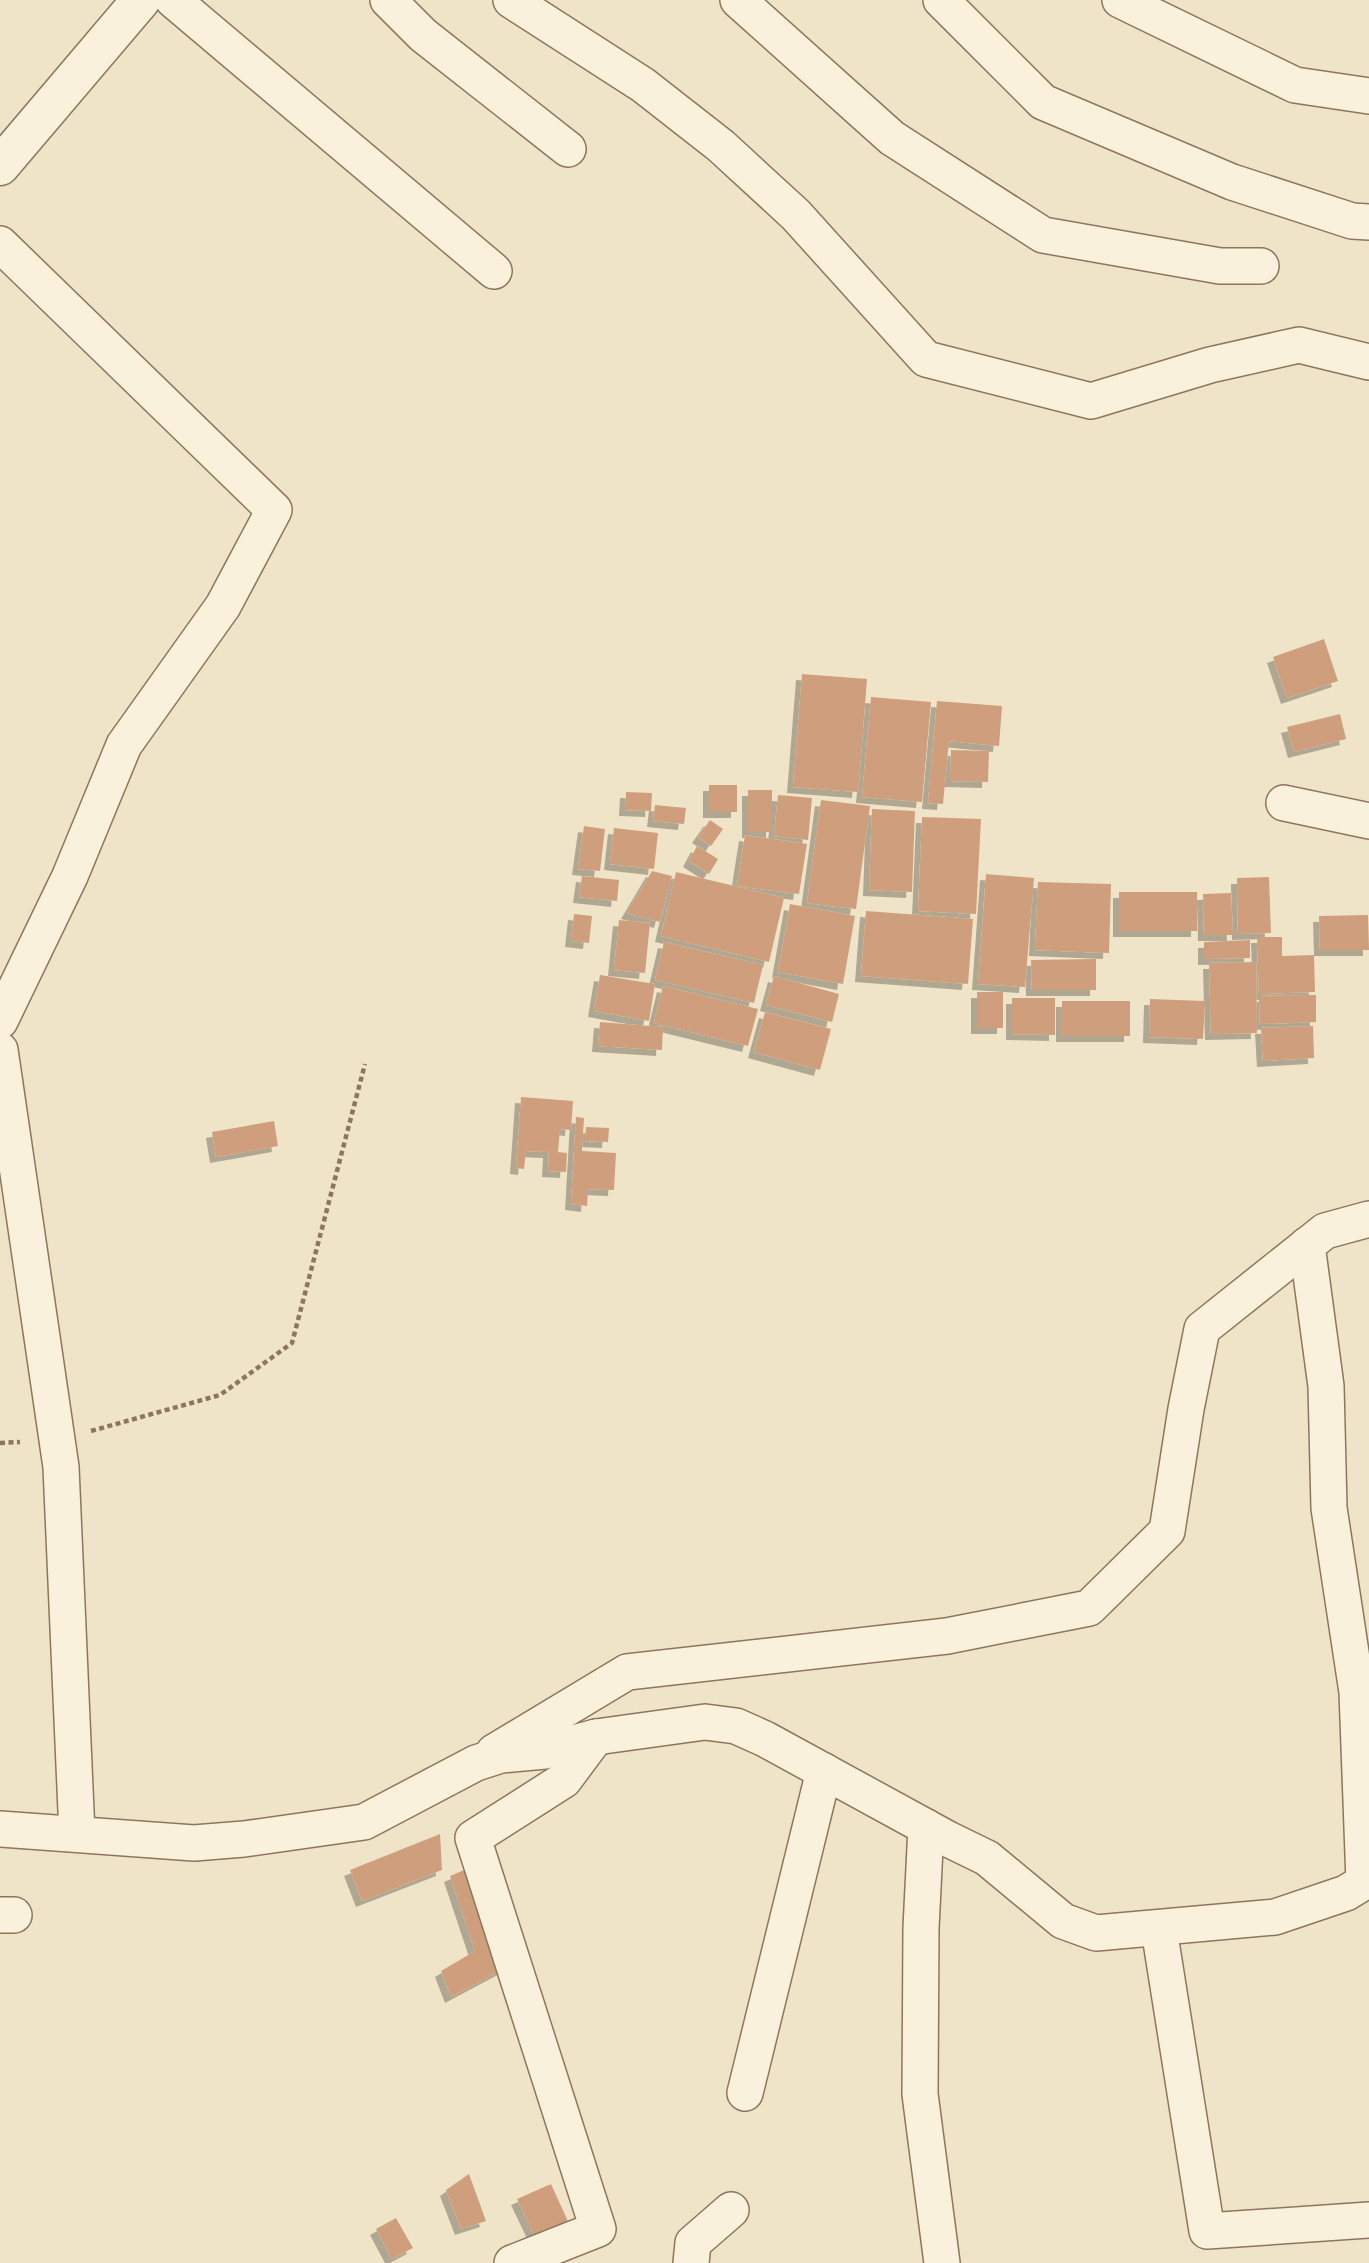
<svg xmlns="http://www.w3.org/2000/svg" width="1369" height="2263" viewBox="0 0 1369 2263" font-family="Literata,serif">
<defs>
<filter id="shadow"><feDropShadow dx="-6" dy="6" stdDeviation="0" flood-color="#0004"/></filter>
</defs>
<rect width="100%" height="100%" fill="#f0e4c8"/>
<!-- building -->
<g fill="#cf9f7d" filter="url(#shadow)">
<path d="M 1324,639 L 1338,681 L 1287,698 L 1273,657 Z"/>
<path d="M 802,674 L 867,679 L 858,792 L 793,787 Z"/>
<path d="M 871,697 L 931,702 L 922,802 L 862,797 Z"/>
<path d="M 937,701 L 1002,706 L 999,746 L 949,741 L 943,804 L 928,803 Z"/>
<path d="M 1340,714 L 1346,739 L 1294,752 L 1287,727 Z"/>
<path d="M 951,750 L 989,751 L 988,782 L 950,781 Z"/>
<rect x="709" y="785" width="28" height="27"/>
<rect x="748" y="790" width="24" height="42"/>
<path d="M 626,792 L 652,793 L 651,811 L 625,810 Z"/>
<path d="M 778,795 L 812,798 L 808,840 L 774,836 Z"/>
<path d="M 821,800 L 870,806 L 856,909 L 807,903 Z"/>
<path d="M 655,805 L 686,808 L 684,824 L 653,821 Z"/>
<path d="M 872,809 L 915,811 L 912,892 L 869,890 Z"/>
<path d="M 922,817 L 981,819 L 976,914 L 918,911 Z"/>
<path d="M 710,820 L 723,829 L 711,846 L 698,837 Z"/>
<path d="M 584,826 L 605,829 L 600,871 L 578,869 Z"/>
<path d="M 614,828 L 658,833 L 654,869 L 610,864 Z"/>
<path d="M 745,835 L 807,844 L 799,894 L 737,886 Z"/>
<path d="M 697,846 L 718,859 L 709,874 L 689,861 Z"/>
<path d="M 652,871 L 672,876 L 660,922 L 627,913 Z"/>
<path d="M 676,872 L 784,898 L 769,962 L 661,936 Z"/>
<path d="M 986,874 L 1034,878 L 1025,987 L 978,984 Z"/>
<path d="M 582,876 L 619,880 L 617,901 L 579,897 Z"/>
<path d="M 1269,877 L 1271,933 L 1238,934 L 1237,878 Z"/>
<path d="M 1038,882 L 1111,884 L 1109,953 L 1035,950 Z"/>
<rect x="1119" y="892" width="78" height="39"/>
<path d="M 1231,893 L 1233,935 L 1204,935 L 1203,894 Z"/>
<path d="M 790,904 L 855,916 L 843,984 L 778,972 Z"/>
<path d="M 866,911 L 973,919 L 968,984 L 861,976 Z"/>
<path d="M 574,914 L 592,916 L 589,943 L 571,941 Z"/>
<path d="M 1368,915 L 1369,950 L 1320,950 L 1319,916 Z"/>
<path d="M 619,920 L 650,923 L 645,973 L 614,970 Z"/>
<path d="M 1257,937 L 1282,937 L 1282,956 L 1314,955 L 1315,992 L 1259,994 Z"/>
<path d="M 1250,940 L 1250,958 L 1204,959 L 1204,942 Z"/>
<path d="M 664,942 L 763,965 L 754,1003 L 655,980 Z"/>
<path d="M 1096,959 L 1096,990 L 1032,990 L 1031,960 Z"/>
<path d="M 1256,962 L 1257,1033 L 1211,1034 L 1209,963 Z"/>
<path d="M 600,975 L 655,984 L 649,1021 L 594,1011 Z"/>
<path d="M 774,976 L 839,994 L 832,1022 L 766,1005 Z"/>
<path d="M 663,986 L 758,1009 L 748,1046 L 654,1023 Z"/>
<rect x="977" y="992" width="26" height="36"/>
<path d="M 1316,995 L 1316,1022 L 1260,1024 L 1259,996 Z"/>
<path d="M 1012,998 L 1055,998 L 1055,1035 L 1012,1034 Z"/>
<path d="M 1150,999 L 1205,1001 L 1203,1039 L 1149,1037 Z"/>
<rect x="1062" y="1001" width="68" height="35"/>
<path d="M 765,1012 L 831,1029 L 820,1070 L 754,1052 Z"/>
<path d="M 600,1022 L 663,1027 L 662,1050 L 598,1046 Z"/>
<path d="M 1313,1026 L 1314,1058 L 1263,1061 L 1261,1028 Z"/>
<path d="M 521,1097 L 573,1101 L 571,1130 L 560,1129 L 558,1152 L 567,1153 L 566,1172 L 548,1171 L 549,1152 L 526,1151 L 524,1169 L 516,1168 Z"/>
<path d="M 576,1117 L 584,1118 L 582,1151 L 616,1153 L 614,1190 L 588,1189 L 587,1206 L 571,1204 Z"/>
<path d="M 274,1121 L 278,1146 L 216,1157 L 212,1132 Z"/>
<path d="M 586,1127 L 609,1128 L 608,1142 L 585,1141 Z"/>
<path d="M 440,1834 L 442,1870 L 362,1901 L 350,1870 Z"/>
<path d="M 476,1865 L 513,1964 L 451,1997 L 441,1971 L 475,1951 L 450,1876 Z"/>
<path d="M 469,2174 L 486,2221 L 461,2229 L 446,2190 Z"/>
<path d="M 551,2184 L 571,2228 L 538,2243 L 517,2199 Z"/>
<path d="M 396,2218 L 413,2248 L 392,2259 L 376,2229 Z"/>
</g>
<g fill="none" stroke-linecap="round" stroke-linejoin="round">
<!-- minor casing -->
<g stroke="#8d765c" stroke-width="38">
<g id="minor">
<path d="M 173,0 L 494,271"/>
<path d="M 388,0 L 423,35 L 568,149"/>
<path d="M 511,0 L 643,85 L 721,146 L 796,215 L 926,359 L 1091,401 L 1210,365 L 1299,345 L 1369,362"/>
<path d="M 738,0 L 892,138 L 1043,235 L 1220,266 L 1261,266"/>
<path d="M 941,0 L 1043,102 L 1232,182 L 1352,221 L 1369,222"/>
<path d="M 1120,0 L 1295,85 L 1369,96"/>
<path d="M 0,244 L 274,510 L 223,606 L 124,745 L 70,876 L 0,1021"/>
<path d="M 1284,803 L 1369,821"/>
<path d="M 0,1050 L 61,1467 L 77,1834"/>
<path d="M 1307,1245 L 1326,1386 L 1329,1508 L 1357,1692 L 1364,1882"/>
<path d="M 494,1752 L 627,1672 L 947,1636 L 1089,1608 L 1167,1531 L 1186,1409 L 1202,1329 L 1325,1231 L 1369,1219"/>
<path d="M 926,1827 L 921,1928 L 920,2094 L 942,2263"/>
<path d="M 0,1829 L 194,1843 L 244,1839 L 364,1822 L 476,1763 L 501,1755 L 545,1751 L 596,1737 L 705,1722 L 736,1726 L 765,1739 L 948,1839 L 987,1858 L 1063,1921 L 1096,1933 L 1275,1917 L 1346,1893 L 1369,1879"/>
<path d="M 0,1915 L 14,1915"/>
<path d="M 1159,1929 L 1207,2231 L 1369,2220"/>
<path d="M 745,2093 L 824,1771"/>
<path d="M 512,2263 L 598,2229 L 473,1838 L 564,1780 L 596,1737"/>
<path d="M 691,2263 L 693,2243 L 731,2210"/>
</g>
</g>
<!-- tertiary casing -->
<g stroke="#8d765c" stroke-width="41">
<path id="tertiary" d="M 0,166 L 141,0"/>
</g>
<!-- path -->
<g stroke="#8d765c" stroke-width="4.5" stroke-dasharray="5 3.5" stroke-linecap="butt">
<path d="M 91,1431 L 220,1395 L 292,1343 L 365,1064"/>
<path d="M 0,1443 L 20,1442"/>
</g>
<!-- minor -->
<use href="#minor" stroke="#faf1dc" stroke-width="35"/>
<!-- tertiary -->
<use href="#tertiary" stroke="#faf1dc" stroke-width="38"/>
</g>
</svg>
